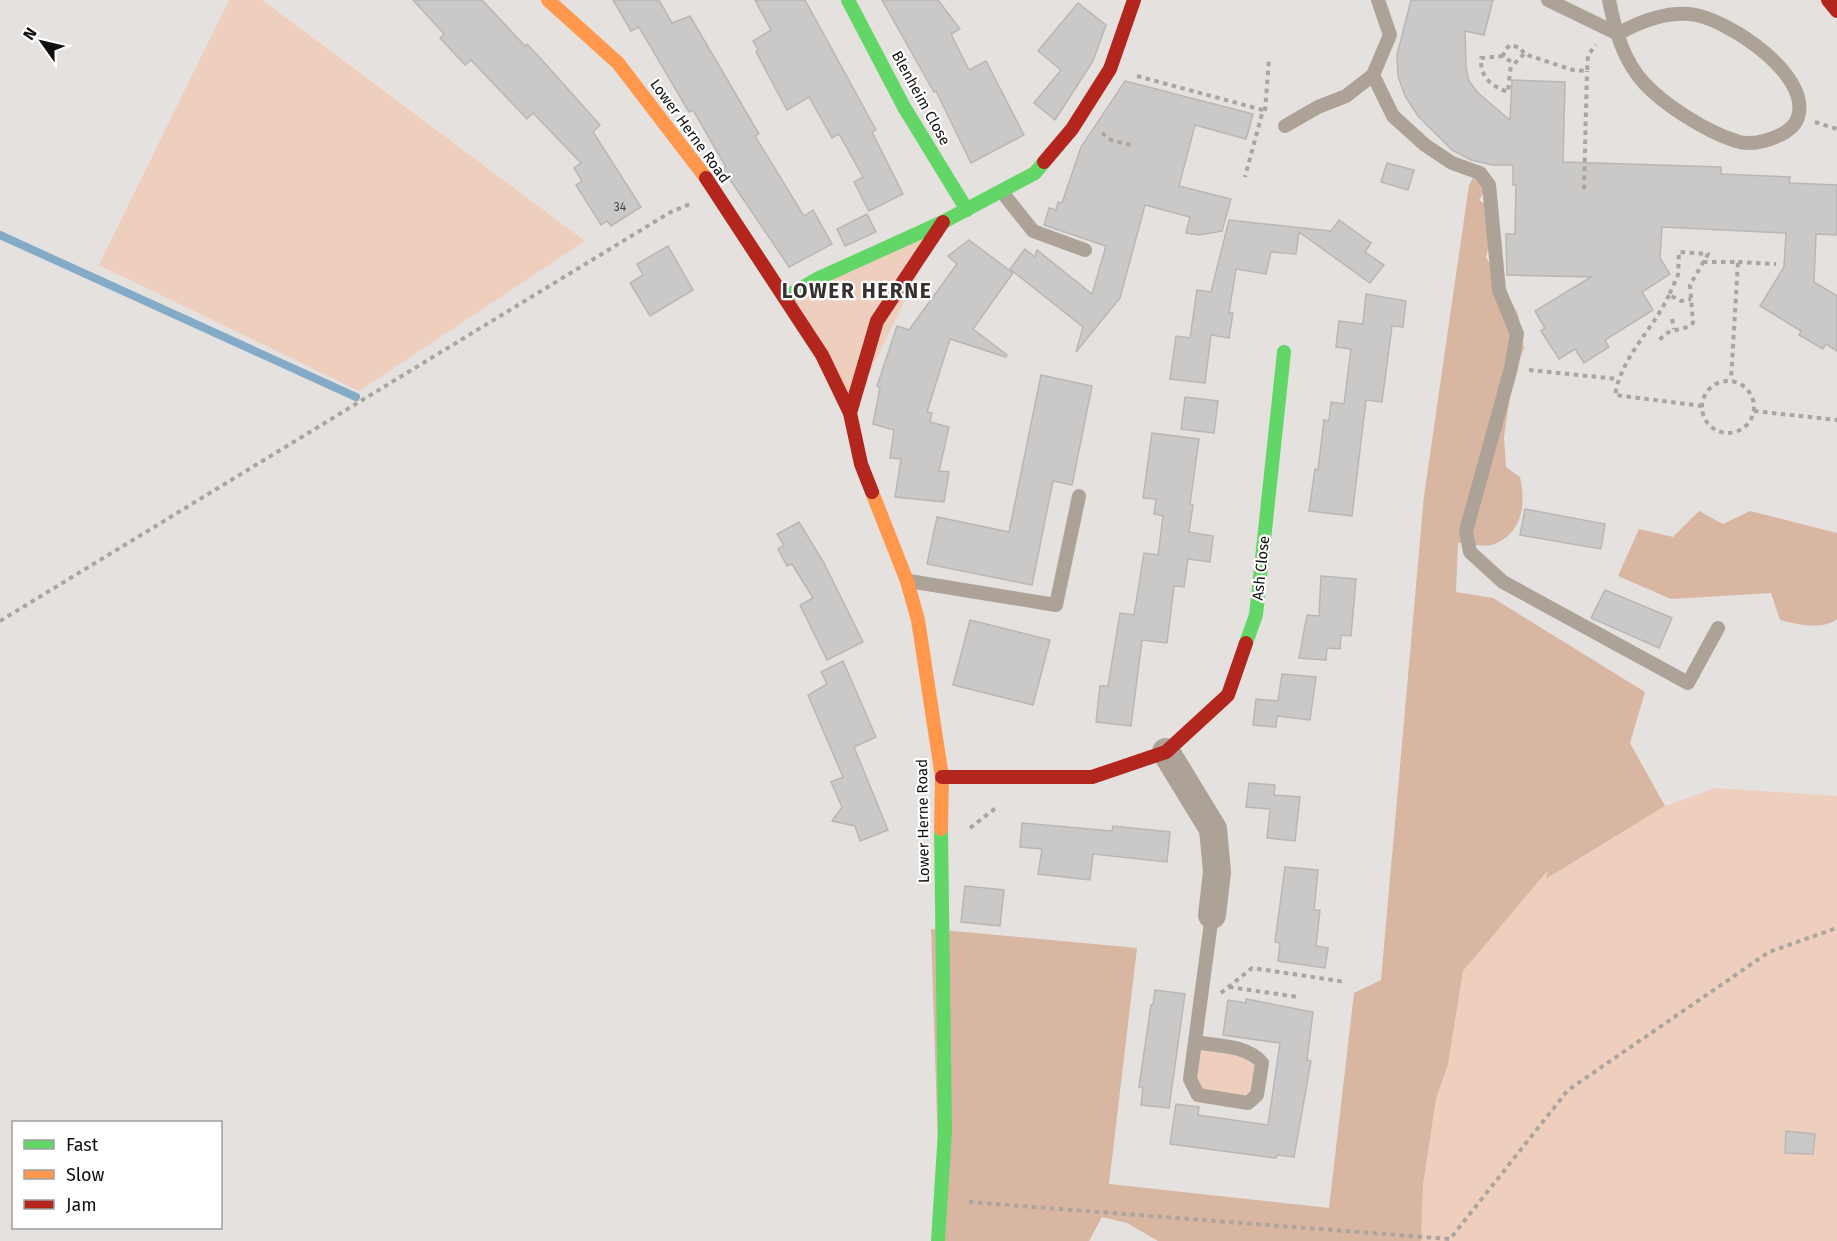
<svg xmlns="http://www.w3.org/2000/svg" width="1837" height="1241" viewBox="0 0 1837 1241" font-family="'Fira Sans',sans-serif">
<rect width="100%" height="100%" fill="#e4e1df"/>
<!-- green -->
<g fill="#eecebd">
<path d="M 229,0 L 262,0 L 585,241 L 359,391 L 99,265 Z"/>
<path d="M 943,222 L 850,413 L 786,297 Z"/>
<path d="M 1716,788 L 1837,796 L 1837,1241 L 1421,1241 L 1423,1185 L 1436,1099 L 1448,1064 L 1463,971 L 1549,868 L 1547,879 L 1665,806 Z"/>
<path d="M 1195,1042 L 1262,1063 L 1248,1103 L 1198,1095 Z"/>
</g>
<!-- forest -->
<g fill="#d8b6a2">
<path d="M 1474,176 L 1489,185 L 1479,200 L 1497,212 L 1486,257 L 1518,314 L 1524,348 L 1512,382 L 1504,437 L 1506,467 L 1520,477 C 1526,504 1523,534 1492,545 C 1483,547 1468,543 1458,543 L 1456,592 L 1493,598 L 1645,692 L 1630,743 L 1665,806 L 1546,879 L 1548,870 L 1463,971 L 1448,1064 L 1436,1099 L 1423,1185 L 1421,1241 L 1158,1241 L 1127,1223 L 1102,1217 L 1089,1241 L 941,1241 L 931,929 L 1137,948 L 1109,1184 L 1329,1208 L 1354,993 L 1381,980 L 1424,496 L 1469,185 Z"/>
<path d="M 1699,511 L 1723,524 L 1750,511 L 1837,533 L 1837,619 C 1821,631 1797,624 1780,620 L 1771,593 L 1671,599 L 1618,576 L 1639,529 L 1673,537 Z"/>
</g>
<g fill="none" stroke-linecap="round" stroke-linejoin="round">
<!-- stream -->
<path stroke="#83aac7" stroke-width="8" d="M 0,235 L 356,397"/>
</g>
<!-- building -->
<g fill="#cbc9c7" stroke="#b9b7b6" stroke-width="1.5">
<path d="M 413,0 L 482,0 L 525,46 L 527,44 L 541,59 L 600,125 L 593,132 L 641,207 L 611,226 L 607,221 L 601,225 L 576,185 L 582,181 L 574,168 L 581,163 L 533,113 L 527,119 L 471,60 L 465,65 L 440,38 L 444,34 Z"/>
<path d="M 613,0 L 659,0 L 672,23 L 690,16 L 759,134 L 755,136 L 804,216 L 813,210 L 832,244 L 789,267 L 733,184 L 723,169 L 726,167 L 693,110 L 689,112 L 639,27 L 631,31 Z"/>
<path d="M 755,0 L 805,0 L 876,130 L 872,132 L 903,194 L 869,211 L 854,182 L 863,177 L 839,134 L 832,138 L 809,97 L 787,110 L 756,52 L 758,50 L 753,41 L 771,30 Z"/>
<path d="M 882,0 L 938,0 L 960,29 L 951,34 L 969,70 L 986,61 L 1024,135 L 971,163 L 936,91 L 934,92 Z"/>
<path d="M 1411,0 L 1493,0 L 1484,35 L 1465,31 L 1466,67 L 1469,81 L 1478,93 L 1510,120 L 1512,80 L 1565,82 L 1563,162 L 1721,167 L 1721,174 L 1790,177 L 1789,183 L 1837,185 L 1837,235 L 1816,234 L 1814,282 L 1837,296 L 1837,351 L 1826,344 L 1823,349 L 1799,335 L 1801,331 L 1760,306 L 1784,267 L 1786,233 L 1662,227 L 1660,258 L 1670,274 L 1642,292 L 1653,310 L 1605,340 L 1609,347 L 1584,363 L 1575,349 L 1559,359 L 1541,331 L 1545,328 L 1535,311 L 1591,277 L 1507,275 L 1506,234 L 1515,234 L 1516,185 L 1513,185 L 1513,165 L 1493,165 L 1471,160 L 1452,150 L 1418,116 L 1405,96 L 1398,76 L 1397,55 Z"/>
<path d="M 1078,3 L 1106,25 L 1093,61 L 1055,120 L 1034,103 L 1061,70 L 1038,51 Z"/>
<path d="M 1125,81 L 1253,114 L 1246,139 L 1195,125 L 1179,186 L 1231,199 L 1222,231 L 1199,235 L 1186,233 L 1190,217 L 1145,205 L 1120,298 L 1076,352 L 1083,327 L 1010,269 L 1025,249 L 1035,257 L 1037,250 L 1092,294 L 1106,246 L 1044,225 L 1049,208 L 1056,210 L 1058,202 L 1062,203 L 1081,147 Z"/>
<path d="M 1387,163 L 1414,170 L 1408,190 L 1381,182 Z"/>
<path d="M 867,214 L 876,232 L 845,246 L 837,229 Z"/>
<path d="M 1229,220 L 1331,231 L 1339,220 L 1371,243 L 1365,252 L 1384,265 L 1370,283 L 1299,232 L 1296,254 L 1271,252 L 1266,274 L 1236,269 L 1229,313 L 1233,313 L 1229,338 L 1211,335 L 1205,383 L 1170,379 L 1176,336 L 1190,338 L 1197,290 L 1211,292 Z"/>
<path d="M 969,240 L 1013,273 L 973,329 L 1007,355 L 1006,357 L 950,339 L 927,412 L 932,413 L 930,422 L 949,427 L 939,471 L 949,472 L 944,502 L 895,497 L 901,459 L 890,458 L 894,430 L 873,424 L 880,388 L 877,386 L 897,326 L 909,330 L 957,264 L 948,256 Z"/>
<path d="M 668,246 L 693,290 L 650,316 L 630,283 L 643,275 L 637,264 Z"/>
<path d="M 1366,294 L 1406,301 L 1403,327 L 1392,326 L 1382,402 L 1366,400 L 1352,516 L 1309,511 L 1315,469 L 1318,470 L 1324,420 L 1329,421 L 1331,402 L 1344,404 L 1351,349 L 1336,347 L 1339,321 L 1363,324 Z"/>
<path d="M 1041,375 L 1092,386 L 1072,485 L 1053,481 L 1032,585 L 927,564 L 937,517 L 1009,532 Z"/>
<path d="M 1185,397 L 1218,401 L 1214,433 L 1181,429 Z"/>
<path d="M 1152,433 L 1199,439 L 1190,504 L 1193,505 L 1189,532 L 1213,536 L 1210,562 L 1188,559 L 1184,587 L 1174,586 L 1167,643 L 1142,640 L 1131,726 L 1096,722 L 1100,686 L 1108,686 L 1120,613 L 1134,615 L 1144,553 L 1158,555 L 1163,516 L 1154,514 L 1156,499 L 1143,498 Z"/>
<path d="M 1525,509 L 1605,524 L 1601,549 L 1520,535 Z"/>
<path d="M 799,522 L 824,563 L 863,642 L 827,660 L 800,605 L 813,598 L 792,564 L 787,566 L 778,549 L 784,545 L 777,534 Z"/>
<path d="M 1321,576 L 1356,579 L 1351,636 L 1341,635 L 1340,649 L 1327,648 L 1326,660 L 1299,658 L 1307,615 L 1319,616 Z"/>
<path d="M 1605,590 L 1672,618 L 1659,648 L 1591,618 Z"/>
<path d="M 970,620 L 1050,640 L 1033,705 L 953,685 Z"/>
<path d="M 843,661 L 876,737 L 854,747 L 888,830 L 860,841 L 855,826 L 832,821 L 842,807 L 831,782 L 843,777 L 808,695 L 827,684 L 821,672 Z"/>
<path d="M 1282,674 L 1316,677 L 1310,720 L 1277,716 L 1276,727 L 1253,725 L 1256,699 L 1278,701 Z"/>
<path d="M 1249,783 L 1275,785 L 1274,795 L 1300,797 L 1295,841 L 1267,838 L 1270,809 L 1246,807 Z"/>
<path d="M 1022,823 L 1112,831 L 1113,826 L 1170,832 L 1167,862 L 1093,854 L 1090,880 L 1038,874 L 1042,849 L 1020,847 Z"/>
<path d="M 1285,867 L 1318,870 L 1314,910 L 1320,910 L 1316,946 L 1328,948 L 1325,968 L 1278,961 L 1280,943 L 1275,942 Z"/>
<path d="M 965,886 L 1004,890 L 1000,926 L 961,922 Z"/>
<path d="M 1155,990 L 1185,994 L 1169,1108 L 1141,1105 L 1143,1088 L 1139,1087 L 1151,1005 L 1153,1005 Z"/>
<path d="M 1246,999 L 1313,1012 L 1307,1060 L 1311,1061 L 1294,1157 L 1277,1155 L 1276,1158 L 1170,1144 L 1176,1104 L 1199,1107 L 1198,1115 L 1268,1125 L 1280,1043 L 1223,1035 L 1228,1000 L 1246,1003 Z"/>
<path d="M 1786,1131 L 1815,1134 L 1813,1154 L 1785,1153 Z"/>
</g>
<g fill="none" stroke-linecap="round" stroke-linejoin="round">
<!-- path -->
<g stroke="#aba59e" stroke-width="4" stroke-dasharray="4.5 4.5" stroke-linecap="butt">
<path d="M 1524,54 L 1514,64 L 1503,56 L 1505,50 L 1510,45 L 1521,48 L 1524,54 L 1573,70 L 1587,71 L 1588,55 L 1596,45"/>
<path d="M 1503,56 L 1481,58 C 1480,77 1491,86 1508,92 L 1511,63"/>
<path d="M 1137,76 L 1263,110 L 1245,177"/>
<path d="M 1265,111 L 1269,59"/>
<path d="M 1815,122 L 1837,129"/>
<path d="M 1102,133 L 1111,140 L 1134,146"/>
<path d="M 1584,189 L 1587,71"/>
<path d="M 1703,262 L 1738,262 L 1731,380"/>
<path d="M 1738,262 L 1776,264"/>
<path d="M 1669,295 C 1653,330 1622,355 1615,395 L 1702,406"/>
<path d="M 1672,319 L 1674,329"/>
<path d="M 1660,340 C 1669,326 1682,333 1693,323 L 1690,285 L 1708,254 L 1679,252 L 1678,275 L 1669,295 L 1681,301 L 1691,299"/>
<path d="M 1529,370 L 1618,379"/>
<circle cx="1728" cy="407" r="26"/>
<path d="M 1754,411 L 1837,420"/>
<path d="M 0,621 L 669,213 L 690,204"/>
<path d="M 970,828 L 997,807"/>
<path d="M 1229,987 L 1298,997"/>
<path d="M 1221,993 L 1252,968 L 1346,982"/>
<path d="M 969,1202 L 1450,1239 L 1568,1090 L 1769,952 L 1837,928"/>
</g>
<!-- lane -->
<g stroke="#ada298" stroke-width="14">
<path d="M 1378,0 L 1390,35 L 1373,75 L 1393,116 L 1425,145 L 1452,163 L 1480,173 L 1489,185 L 1499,290 L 1517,334 L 1511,368 L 1466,531 L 1470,552 L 1503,582 L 1688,683 L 1718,628"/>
<path d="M 1548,0 L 1618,34"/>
<path d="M 1609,0 C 1615,30 1623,60 1644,83 C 1664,105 1707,132 1736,141 C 1750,146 1767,141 1780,135 C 1787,132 1796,125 1798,117 C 1811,75 1731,22 1696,15 C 1670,10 1640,21 1618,34"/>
<path d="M 1285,126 L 1318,107 L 1346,96 L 1373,75"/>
<path d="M 1002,192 L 1033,231 L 1085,250"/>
<path d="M 909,581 L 1056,605 L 1079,496"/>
<path d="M 1195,1042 C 1217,1046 1248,1045 1262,1063 L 1257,1095 L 1248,1103 L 1198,1095 L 1190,1079 L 1212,915"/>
</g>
<!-- street -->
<path stroke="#ada298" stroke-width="28" d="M 1166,752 L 1213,829 L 1217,872 L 1212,915"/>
<!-- fast -->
<g stroke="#63d668" stroke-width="14">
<path d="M 848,0 L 904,107 L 967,210"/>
<path d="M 786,297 L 817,279 L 943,222 L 1035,173 L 1044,162"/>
<path d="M 1246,643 L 1256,615 L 1284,352"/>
<path d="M 938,1241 L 945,1131 L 941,829"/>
</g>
<!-- slow -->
<g stroke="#ff974d" stroke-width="14">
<path d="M 548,0 L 618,63 L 706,178"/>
<path d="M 872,492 L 907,581 L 918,620 L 942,777 L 941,829"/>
</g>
<!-- jam -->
<g stroke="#b3261e" stroke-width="14">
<path d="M 1828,0 L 1837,11"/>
<path d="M 1044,162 L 1072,129 L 1110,69 L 1134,0"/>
<path d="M 706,178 L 822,355 L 850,413"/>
<path d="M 872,492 L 861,464 L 850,413 L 877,321 L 943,222"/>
<path d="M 942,777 L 1092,777 L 1166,752 L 1228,695 L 1246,643"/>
</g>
</g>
<g text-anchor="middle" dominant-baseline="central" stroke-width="4.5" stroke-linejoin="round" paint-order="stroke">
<!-- number labels -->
<g font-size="12" fill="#403e3c">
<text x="620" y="207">34</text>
</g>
<!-- street labels -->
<g font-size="15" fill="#110f0e" stroke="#fff">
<text transform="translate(921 98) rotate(61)">Blenheim Close</text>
<text transform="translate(690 131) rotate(54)">Lower Herne Road</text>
<text transform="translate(1261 568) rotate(-84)">Ash Close</text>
<text transform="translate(923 821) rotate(-91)">Lower Herne Road</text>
</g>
<!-- district labels -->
<g font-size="21" font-weight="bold" letter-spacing="1.5" fill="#36312f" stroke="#fff">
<text x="857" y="291">LOWER HERNE</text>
</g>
</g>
<!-- legend -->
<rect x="12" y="1121" width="210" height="108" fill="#ffffff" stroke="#a09f9f" stroke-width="1.5"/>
<rect x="24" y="1140" width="30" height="9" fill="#63d668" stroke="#a09f9f" stroke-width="1.5"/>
<text x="66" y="1151" font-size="18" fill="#110f0e">Fast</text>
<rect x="24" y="1170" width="30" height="9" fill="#ff974d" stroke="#a09f9f" stroke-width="1.5"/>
<text x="66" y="1181" font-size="18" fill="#110f0e">Slow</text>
<rect x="24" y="1200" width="30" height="9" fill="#b3261e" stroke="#a09f9f" stroke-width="1.5"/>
<text x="66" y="1211" font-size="18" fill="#110f0e">Jam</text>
<!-- north arrow -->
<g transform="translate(42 42) rotate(304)" stroke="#ffffff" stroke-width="4.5" paint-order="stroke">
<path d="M0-4.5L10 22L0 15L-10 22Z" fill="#110f0e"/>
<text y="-9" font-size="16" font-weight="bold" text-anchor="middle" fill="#110f0e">N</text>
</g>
</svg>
